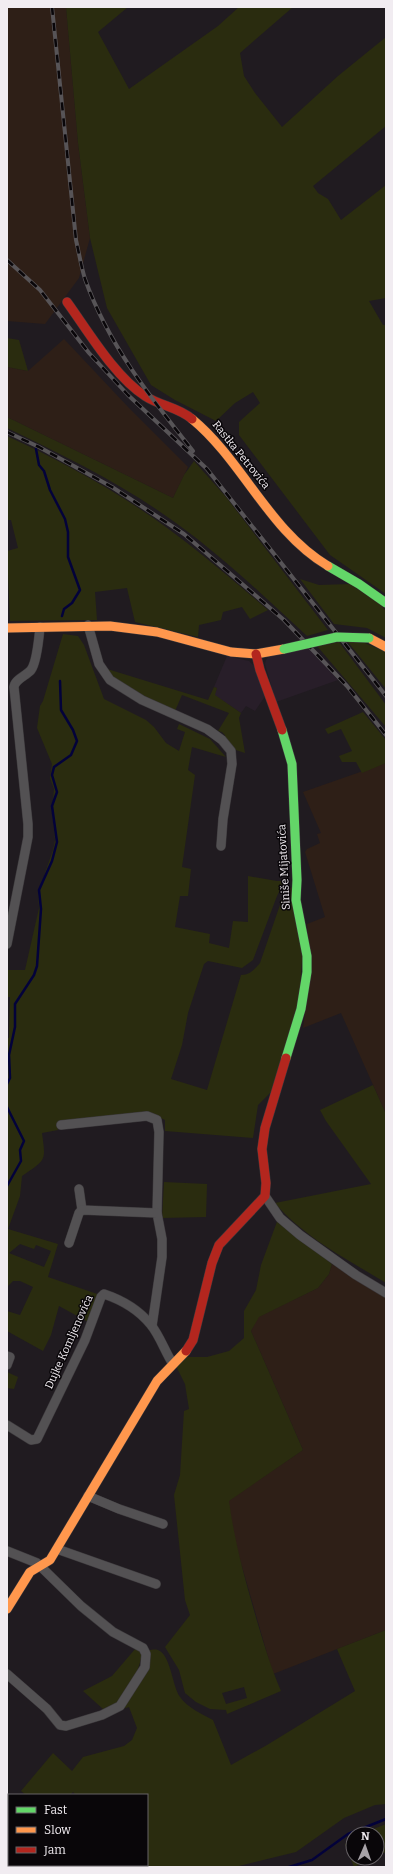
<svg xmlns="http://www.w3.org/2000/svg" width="393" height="1874" viewBox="0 0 393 1874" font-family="Bitter,serif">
<rect width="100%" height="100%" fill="#201b20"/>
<!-- built -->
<g fill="#281e29">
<path d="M 308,647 L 338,680 L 276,702 L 265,664 L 266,660 L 269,656 Z"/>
<path d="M 227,656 L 249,661 L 255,667 L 268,692 L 255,711 L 246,706 L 241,713 L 214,695 L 217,688 L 214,687 Z"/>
</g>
<!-- industrial -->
<g fill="#2e1f17">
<path d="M 7,7 L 66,7 L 78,143 L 90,238 L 79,278 L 45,324 L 7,321 Z"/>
<path d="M 64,339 L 129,408 L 188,467 L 173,498 L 7,417 L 7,367 L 28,371 Z"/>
<path d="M 386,763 L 386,1114 L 341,1013 L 303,1028 L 310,977 L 307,924 L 325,917 L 305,852 L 307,849 L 320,843 L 317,834 L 321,833 L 303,792 Z"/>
<path d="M 332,1264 L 386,1298 L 386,1630 L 273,1674 L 235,1542 L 228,1501 L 303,1450 L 251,1331 L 258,1317 L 318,1288 L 329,1274 Z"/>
</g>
<!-- green -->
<g fill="#2a2c0f" fill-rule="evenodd">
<path d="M 66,7 L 128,7 L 98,32 L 129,89 L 218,26 L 239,7 L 293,7 L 240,53 L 244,76 L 255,93 L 282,127 L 338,76 L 386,37 L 386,126 L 313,186 L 318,193 L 328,199 L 341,220 L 386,185 L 386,298 L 369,301 L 383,325 L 386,325 L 386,594 L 330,555 L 239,435 L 239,422 L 260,403 L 253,392 L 235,403 L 216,421 L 175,400 L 151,385 L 107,308 L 90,238 L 78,143 Z"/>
<path d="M 7,338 L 19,340 L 28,371 L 7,367 Z"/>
<path d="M 7,417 L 173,498 L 184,475 L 194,461 L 226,497 L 328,630 L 307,636 C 265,597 223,557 176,523 C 124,485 65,456 7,428 Z"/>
<path d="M 7,436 C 51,456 96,480 137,507 C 184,538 226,574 268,610 L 250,619 L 242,607 L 223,612 L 221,620 L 199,625 L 198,637 L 135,622 L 127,588 L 95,592 L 97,620 L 10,621 L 7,551 L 18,548 L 11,520 L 7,520 Z"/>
<path d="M 300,579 L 319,585 L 350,584 L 380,604 L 386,611 L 386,638 L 367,628 L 334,624 Z"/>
<path d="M 63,634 L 78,636 L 84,645 L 104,699 L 146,720 L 154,727 L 166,743 L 179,751 L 185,732 L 177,729 L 179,724 L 210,739 L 226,757 L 192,747 L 188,770 L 195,775 L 182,867 L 191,869 L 188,896 L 180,896 L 175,927 L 210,934 L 209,943 L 229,948 L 233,921 L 248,922 L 248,876 L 277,881 L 290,881 L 280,890 L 277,896 L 253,960 L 242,968 L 208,961 L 204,964 L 188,1013 L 182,1045 L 171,1079 L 207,1090 L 241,975 C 250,975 254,970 260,963 L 282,899 L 285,892 L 293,886 L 303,946 L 299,1000 L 272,1091 L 258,1105 L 253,1138 L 165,1131 L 165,1120 L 150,1113 L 57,1123 L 58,1130 L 42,1133 C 46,1162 46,1159 22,1176 L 20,1196 L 8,1229 L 58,1244 L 48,1277 L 100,1295 L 90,1323 L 59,1306 L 51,1335 L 43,1351 L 7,1331 L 7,1311 L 20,1315 L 33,1287 L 20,1281 L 13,1281 L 7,1287 L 7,1038 L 9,1038 L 10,997 L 7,997 L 7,970 L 25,970 L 39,908 L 38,893 L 53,850 L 55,840 L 51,805 L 53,800 L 54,789 L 50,778 L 52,764 L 37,728 L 40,706 L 43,701 ZM 20,1244 L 34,1249 L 36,1245 L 51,1251 L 44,1267 L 9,1253 Z"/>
<path d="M 347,641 L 365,643 L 386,652 L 386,689 Z"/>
<path d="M 339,642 L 386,705 L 386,727 L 317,646 Z"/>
<path d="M 104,668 L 208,700 L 214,687 L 217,688 L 215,695 L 241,713 L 239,718 L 245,753 L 236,750 L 225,739 L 225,735 L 222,732 L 218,731 L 229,713 L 182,695 L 175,711 L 117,683 Z"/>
<path d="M 363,712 L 386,740 L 386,763 L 362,773 L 356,762 L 342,762 L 339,756 L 352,751 L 341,729 L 328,734 L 325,729 Z"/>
<path d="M 373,1085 L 386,1114 L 386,1283 C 347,1259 305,1238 275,1203 L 371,1184 L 326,1121 L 320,1110 Z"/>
<path d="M 164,1182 L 207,1184 L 206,1217 L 162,1218 Z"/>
<path d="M 278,1219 L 332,1264 L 329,1274 L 318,1288 L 259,1317 L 251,1331 L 303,1450 L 229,1501 C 235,1544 245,1579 257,1621 C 264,1644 271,1668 281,1691 L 227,1714 L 226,1710 L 210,1709 L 196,1702 L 185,1693 L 179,1670 L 165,1647 L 190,1615 L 185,1600 L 174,1495 L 180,1475 L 184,1411 L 189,1409 L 185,1384 L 176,1366 L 186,1357 L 207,1357 L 229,1351 L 244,1338 L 244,1311 L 256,1290 L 261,1265 ZM 244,1687 L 247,1698 L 226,1704 L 222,1693 Z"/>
<path d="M 7,1372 L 18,1377 L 14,1389 L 7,1388 Z"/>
<path d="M 386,1630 L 386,1804 L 375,1805 L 344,1818 L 296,1852 L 235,1867 L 71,1867 L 74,1865 L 147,1865 L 147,1795 L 76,1795 L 73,1792 L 70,1795 L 26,1795 L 21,1791 L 53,1753 L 72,1771 L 83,1757 L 124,1746 L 132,1740 L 137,1728 L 129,1707 L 122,1709 C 135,1692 150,1671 149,1650 C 151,1650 155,1649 158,1650 C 171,1655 172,1686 180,1697 C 188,1708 202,1714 213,1720 L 231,1765 L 267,1745 L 355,1691 L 337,1649 Z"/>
<path d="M 136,1648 L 142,1652 C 141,1666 129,1694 117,1703 C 113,1706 107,1707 103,1709 L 83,1691 L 112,1676 Z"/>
<path d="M 386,1824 L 386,1852 L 377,1856 L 377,1834 L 361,1834 Z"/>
<path d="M 353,1838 L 353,1858 L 373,1858 L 354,1867 L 345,1844 Z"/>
</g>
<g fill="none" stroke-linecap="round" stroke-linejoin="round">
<!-- stream -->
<g stroke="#03023a" stroke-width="2.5">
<path d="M 36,449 L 39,465 L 44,471 L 50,490 L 65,519 L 68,532 L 68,557 L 80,590 L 72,603 L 64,609 L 62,616"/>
<path d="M 7,1084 L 10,1078 L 9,1055 L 15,1027 L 15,1004 L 34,975 L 37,966 L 41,909 L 39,890 L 52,861 L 57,842 L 52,806 L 57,792 L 52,775 L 54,767 L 71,755 L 77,741 L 73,730 L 61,710 L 60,681"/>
<path d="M 7,1107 L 24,1141 L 20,1150 L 21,1161 L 7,1186"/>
<path d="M 289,1867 L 312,1860 L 348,1834 L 386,1819"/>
</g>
<!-- street casing -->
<g stroke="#3b383b" stroke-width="10">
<g id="street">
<path d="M 88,625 L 99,664 L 110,680 L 142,700 L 207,729 L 222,740 L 231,751 L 232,764 L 223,819 L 221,846"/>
<path d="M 7,944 L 28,837 L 28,824 L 14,687 C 15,679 26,676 31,670 C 37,662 39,637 40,627"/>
<path d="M 61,1125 L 147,1116 L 157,1120 L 159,1132 L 157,1213"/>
<path d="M 79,1189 L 82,1210"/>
<path d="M 265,1196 L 280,1218 L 300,1235 L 356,1275 L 386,1293"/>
<path d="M 69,1243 L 79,1213 L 82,1210 L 157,1213 L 162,1239 L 162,1257 L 152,1326"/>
<path d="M 7,1356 L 10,1357 L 7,1365"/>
<path d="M 7,1425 L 31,1440 L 37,1439 L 85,1340 L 101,1297 L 104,1294 C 122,1300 139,1310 151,1325 C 160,1336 165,1352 173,1364"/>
<path d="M 88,1496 L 119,1509 L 163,1524"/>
<path d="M 57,1549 L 156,1584"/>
<path d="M 7,1551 L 37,1563 L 81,1606 L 113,1632 L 143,1648 L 146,1654 L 145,1667 L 120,1706 L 102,1715 L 66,1726 L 60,1725 L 47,1709 L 7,1674"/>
</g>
</g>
<!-- fast casing -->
<g stroke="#3b383b" stroke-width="10">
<g id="fast">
<path d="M 328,566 L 359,584 L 386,603"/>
<path d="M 282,730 L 292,764 L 297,880 L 296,900 L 307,956 L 307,972 L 301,1009 L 286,1058"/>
</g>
</g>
<!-- slow casing -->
<g stroke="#3b383b" stroke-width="10">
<g id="slow">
<path d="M 192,419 C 243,461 269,531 328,566"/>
<path d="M 7,628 L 110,626 L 157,632 L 231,652 L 256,654 L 284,649"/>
<path d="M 369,638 L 386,647"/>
<path d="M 7,1609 L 30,1572 L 50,1560 L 157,1381 L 186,1351"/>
</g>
</g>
<!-- jam casing -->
<g stroke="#3b383b" stroke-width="10">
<g id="jam">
<path d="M 67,302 C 88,331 115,377 145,396 C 160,406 178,407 192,419"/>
<path d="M 256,654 L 260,670 L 282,730"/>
<path d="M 186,1351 L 193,1340 L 212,1263 L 219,1245 L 265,1196 L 266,1183 L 262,1149 L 265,1128 L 286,1058"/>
</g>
</g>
<!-- street -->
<use href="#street" stroke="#535153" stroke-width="9"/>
<!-- fast -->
<use href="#fast" stroke="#63d668" stroke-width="9"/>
<!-- slow -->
<use href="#slow" stroke="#ff974d" stroke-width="9"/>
<!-- jam -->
<use href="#jam" stroke="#b3261e" stroke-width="9"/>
<!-- rail casing -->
<g stroke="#575457" stroke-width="4">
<g id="rail">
<path d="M 52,7 L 76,240 C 79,253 81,266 85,279 C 108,344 150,397 193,451"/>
<path d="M 7,260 L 40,290 L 89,353 L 128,395 L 207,469 L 386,696"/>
<path d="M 7,432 L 39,447 L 112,487 L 184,534 L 284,620 L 347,686 L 386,735"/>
</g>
</g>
<!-- rail -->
<use href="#rail" stroke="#090609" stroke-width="2.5" stroke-dasharray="8" stroke-linecap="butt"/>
<!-- fast-bridge casing -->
<g stroke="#3b383b" stroke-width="10" stroke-linecap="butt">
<path id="fast-bridge" d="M 284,649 L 337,637 L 369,638"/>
</g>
<!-- fast-bridge -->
<use href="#fast-bridge" stroke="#63d668" stroke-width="9"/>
</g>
<g text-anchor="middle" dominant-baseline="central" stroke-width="3" stroke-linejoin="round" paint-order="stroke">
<!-- street labels -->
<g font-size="11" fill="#f1ecf1" stroke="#090609">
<text transform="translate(241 455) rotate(51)">Rastka Petrovića</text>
<text transform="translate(284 867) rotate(-93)">Siniše Mijatovića</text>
<text transform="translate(69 1342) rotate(-66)">Dujke Komljenovića</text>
</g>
</g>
<!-- border -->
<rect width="393" height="1874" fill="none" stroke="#f1ecf1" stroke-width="16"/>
<!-- legend -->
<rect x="8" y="1794" width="140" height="72" fill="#090609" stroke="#666266"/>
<rect x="16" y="1807" width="20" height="6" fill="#63d668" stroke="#666266"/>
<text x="44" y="1814" font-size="12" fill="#f1ecf1">Fast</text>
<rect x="16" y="1827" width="20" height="6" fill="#ff974d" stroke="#666266"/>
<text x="44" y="1834" font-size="12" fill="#f1ecf1">Slow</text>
<rect x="16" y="1847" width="20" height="6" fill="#b3261e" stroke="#666266"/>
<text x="44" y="1854" font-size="12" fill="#f1ecf1">Jam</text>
<!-- north arrow -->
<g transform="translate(365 1846) rotate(2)"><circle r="19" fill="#090609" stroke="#666266"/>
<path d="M0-3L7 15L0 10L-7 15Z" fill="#a8a3a8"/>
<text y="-6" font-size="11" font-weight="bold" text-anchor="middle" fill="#f1ecf1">N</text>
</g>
</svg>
